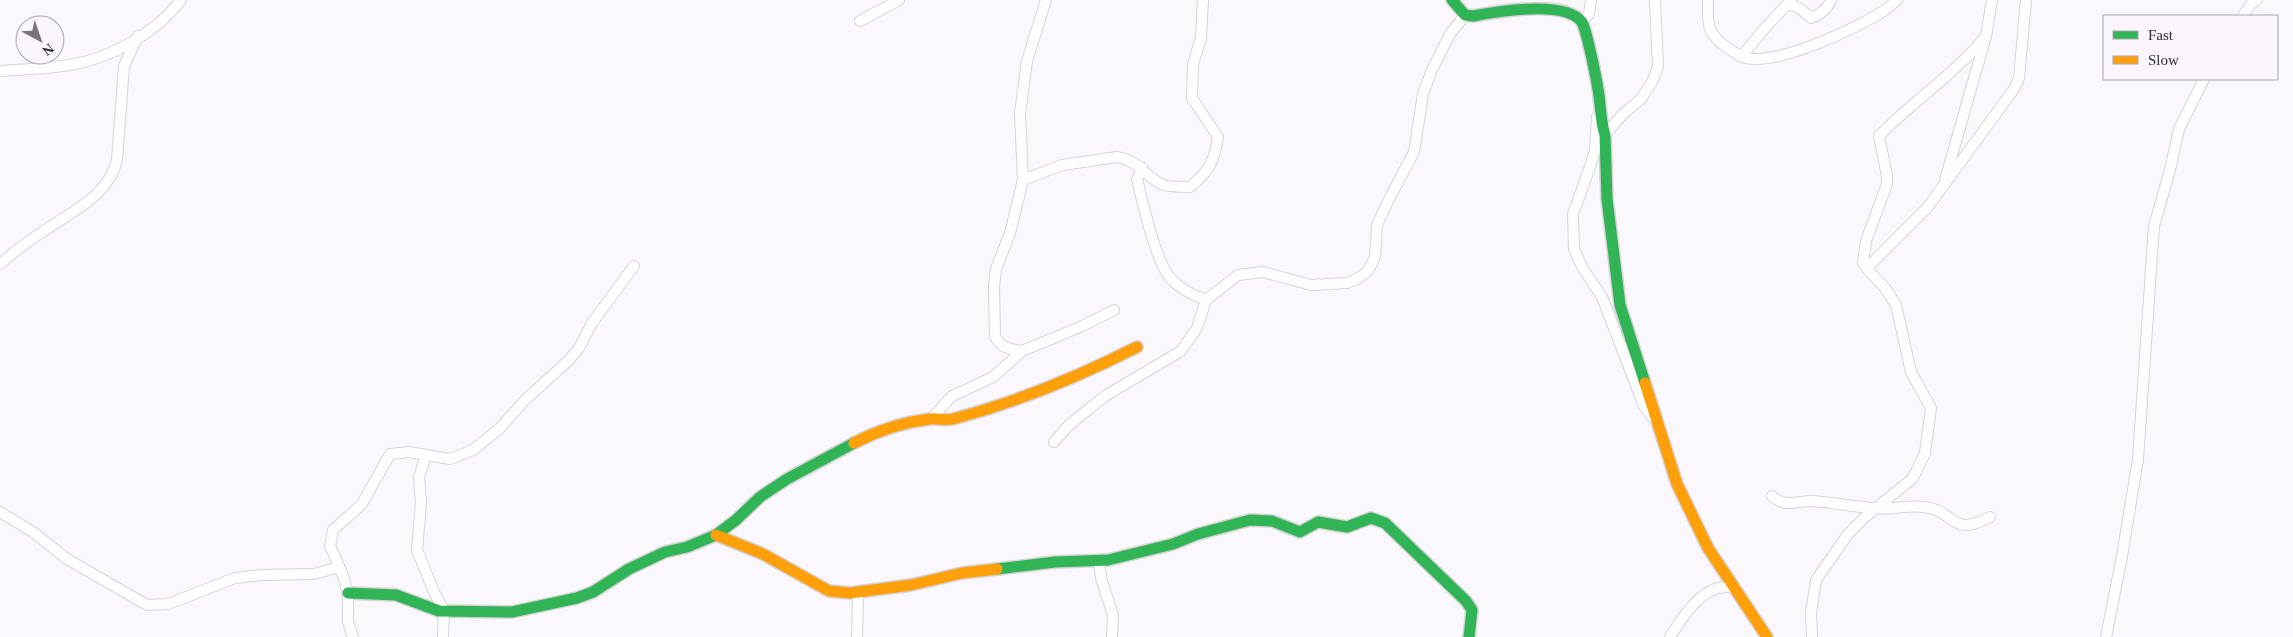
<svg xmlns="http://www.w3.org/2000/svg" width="2293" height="637" viewBox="0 0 2293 637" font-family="'Times New Roman',serif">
<rect width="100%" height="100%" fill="#faf8fc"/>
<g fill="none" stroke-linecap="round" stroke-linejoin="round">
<!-- street casing -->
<g stroke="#d7d4d8" stroke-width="12">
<g id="street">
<path d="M 1708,0 C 1707,24 1707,35 1729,49 C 1733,51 1737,55 1742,57 C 1774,68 1858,28 1885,10 C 1890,7 1893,3 1897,0"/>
<path d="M 1787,5 C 1798,5 1803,11 1811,18 C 1821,15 1827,9 1831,0"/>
<path d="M 2243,16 L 2251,4 L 2257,0"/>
<path d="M 860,21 L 899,0"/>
<path d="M 1582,22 L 1589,14 L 1591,0"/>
<path d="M 1741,57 L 1765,28 L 1791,0"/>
<path d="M 0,71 C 23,69 46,69 69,65 C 110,59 156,33 181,0"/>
<path d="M 1597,117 L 1595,150 L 1591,164 L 1573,214 L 1574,249 L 1582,267 L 1602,297 L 1644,406 L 1653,418"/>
<path d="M 1605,135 L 1622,115 L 1641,99 L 1652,82 L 1658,67 L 1655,0"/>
<path d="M 1142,167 L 1137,179 C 1143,204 1155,259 1170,278 C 1180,289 1192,295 1206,300"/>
<path d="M 1023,180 L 1062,165 L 1117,157 C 1140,161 1144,175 1161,184 C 1168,188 1182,186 1190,187 C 1210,170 1214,162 1218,137 L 1192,98 L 1193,64 L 1201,38 L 1203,0"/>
<path d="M 1945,180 L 1986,36 L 1992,0"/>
<path d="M 0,264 C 14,252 28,241 44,231 C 72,211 108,197 117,160 L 124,66 L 138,36"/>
<path d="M 1867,268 L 1927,208 L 2014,89 L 2019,78 L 2026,0"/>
<path d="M 1022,351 C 1010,349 1000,348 995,336 L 994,287 L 996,269 L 1010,233 L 1023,180 L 1020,113 L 1027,61 L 1046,0"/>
<path d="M 931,419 L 952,396 L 993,377 L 1022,351 L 1080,327 L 1114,310"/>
<path d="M 1054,442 L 1069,425 L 1105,396 L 1181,351 L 1197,328 L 1206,300 L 1238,275 L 1263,272 L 1311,285 L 1347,283 L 1357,279 L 1368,271 L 1375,257 L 1377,225 L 1387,203 L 1414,152 L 1423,94 L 1432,70 L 1450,34 L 1465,15"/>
<path d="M 426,456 L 419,477 L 421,502 L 417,550 L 434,592 L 444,611 L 443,637"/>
<path d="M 1772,496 C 1785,508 1796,501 1812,501 C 1832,502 1853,507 1873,508 C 1890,510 1907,505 1923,507 C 1955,509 1950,539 1990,517"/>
<path d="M 0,512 L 33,532 L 67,559 L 147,605 L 168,604 L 235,578 L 262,575 L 314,574 L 339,567"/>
<path d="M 1099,561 L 1101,578 L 1113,615 L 1112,637"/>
<path d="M 353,637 L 348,622 L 348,593 L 342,573 L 330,546 L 333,530 L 362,504 L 390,454 L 409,452 L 450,459 L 473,450 L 499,429 L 525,400 L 568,361 L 579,348 L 592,323 L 634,266"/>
<path d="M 857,637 L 858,592"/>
<path d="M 1670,637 C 1683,616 1707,578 1736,589"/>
<path d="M 1812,637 L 1811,613 L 1816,580 L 1848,534 L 1864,518 L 1913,478 L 1925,453 L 1931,408 L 1911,372 L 1896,305 L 1885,288 L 1868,270 L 1863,262 L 1866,241 L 1887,184 L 1887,176 L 1879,136 C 1913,101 1955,74 1986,36"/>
<path d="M 2106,637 L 2122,556 L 2138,459 L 2154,226 L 2170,170 L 2179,129 L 2204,79"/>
</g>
</g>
<!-- fast casing -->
<g stroke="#d7d4d8" stroke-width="14">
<g id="fast">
<path d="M 1452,0 L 1465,15 L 1473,16 C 1500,11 1565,0 1582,22 C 1587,32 1596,77 1598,89 C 1601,105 1600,120 1605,135 L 1607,199 L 1620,305 L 1645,383"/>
<path d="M 997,569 L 1055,562 L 1108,560 L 1173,544 L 1198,534 L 1250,520 L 1272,521 L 1300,532 L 1318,522 L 1347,527 L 1371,518 L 1385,523 L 1466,601 L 1472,610 L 1469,637"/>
<path d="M 348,593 L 396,595 L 439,611 L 512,612 L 577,598 L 593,592 L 629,569 L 665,552 L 687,547 L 716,535 L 736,520 L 760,497 L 787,479 L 854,443"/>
</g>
</g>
<!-- slow casing -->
<g stroke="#d7d4d8" stroke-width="14">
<g id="slow">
<path d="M 1645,383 L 1677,484 L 1708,548 L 1767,637"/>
<path d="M 854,443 C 877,431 905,422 930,419 C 938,418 945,421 953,419 C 1017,402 1078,377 1137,347"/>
<path d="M 716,535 L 763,554 L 829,591 L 850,593 L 911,585 L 962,573 L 997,569"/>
</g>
</g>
<!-- street -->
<use href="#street" stroke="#fefeff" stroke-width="10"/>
<!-- fast -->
<use href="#fast" stroke="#30b455" stroke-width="11"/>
<!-- slow -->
<use href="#slow" stroke="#ff9f0a" stroke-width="11"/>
</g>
<!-- legend -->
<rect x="2103" y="15" width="175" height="65" fill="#fbf6fe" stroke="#aaa6ac"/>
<rect x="2113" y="31" width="25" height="8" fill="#30b455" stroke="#aaa6ac"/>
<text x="2148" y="40" font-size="15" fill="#312e32">Fast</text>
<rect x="2113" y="56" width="25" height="8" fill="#ff9f0a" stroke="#aaa6ac"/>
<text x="2148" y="65" font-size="15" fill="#312e32">Slow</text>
<!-- north arrow -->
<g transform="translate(40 40) rotate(140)"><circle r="24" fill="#fbf6fe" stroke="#aaa6ac"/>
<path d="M0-4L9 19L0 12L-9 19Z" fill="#777579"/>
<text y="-8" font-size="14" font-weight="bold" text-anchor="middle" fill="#312e32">N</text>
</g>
</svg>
